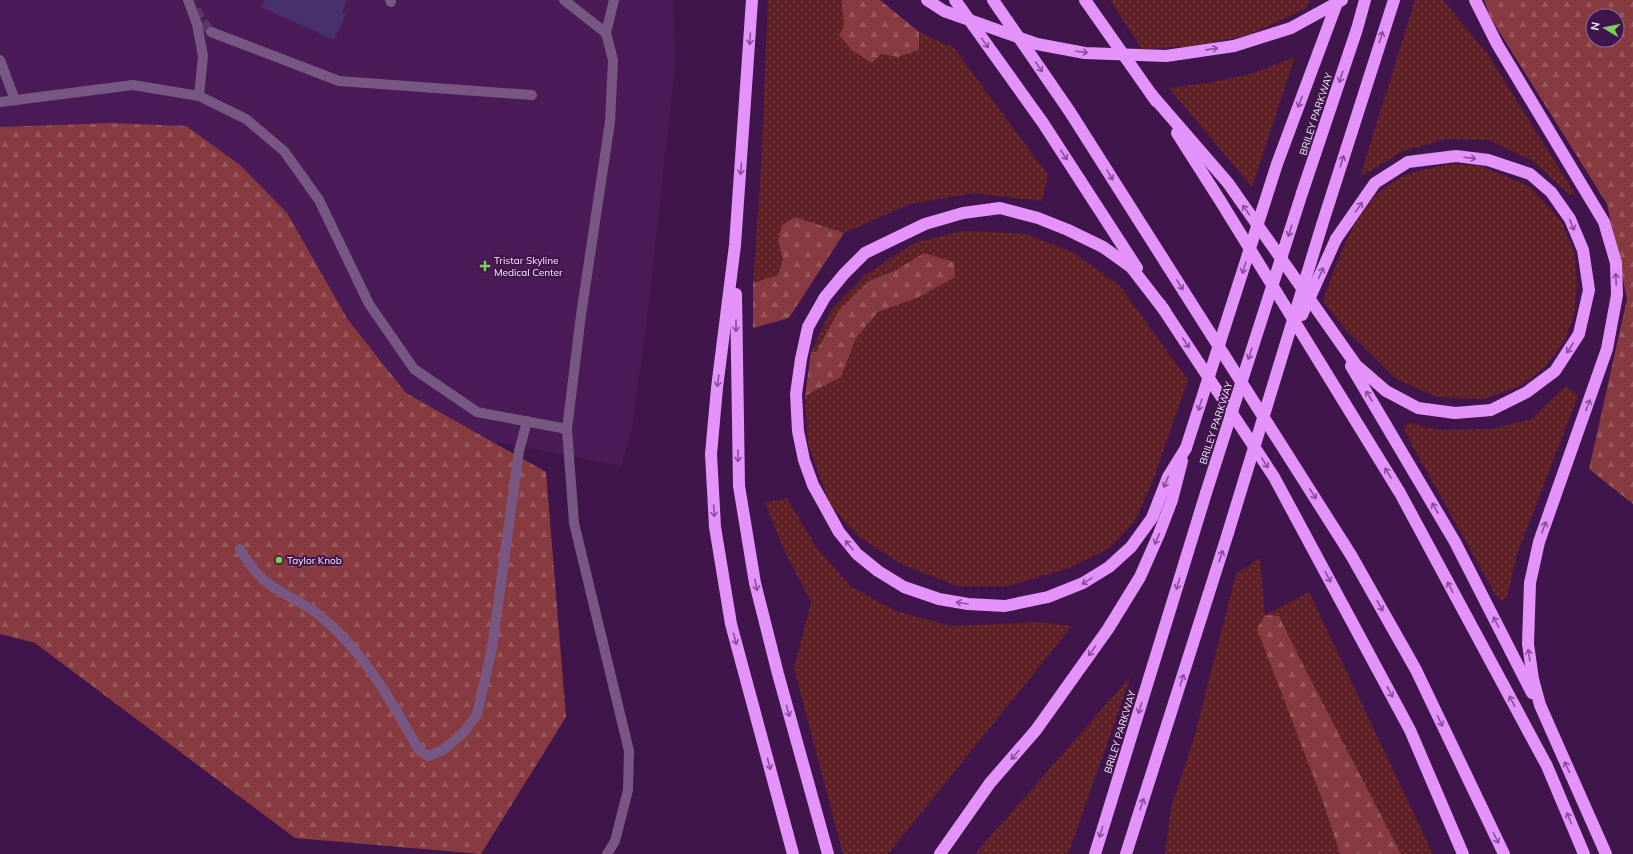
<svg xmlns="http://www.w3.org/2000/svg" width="1633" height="854" viewBox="0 0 1633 854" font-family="Mulish,sans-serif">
<defs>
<pattern id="grass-dots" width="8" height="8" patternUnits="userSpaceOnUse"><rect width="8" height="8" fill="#5f2126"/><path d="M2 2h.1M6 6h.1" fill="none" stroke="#774246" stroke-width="1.8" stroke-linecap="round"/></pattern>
<pattern id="forest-firs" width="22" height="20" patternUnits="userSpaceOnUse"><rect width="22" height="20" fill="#873b40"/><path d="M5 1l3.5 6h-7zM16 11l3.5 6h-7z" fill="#99585c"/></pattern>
</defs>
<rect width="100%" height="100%" fill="#3f154b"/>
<!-- built -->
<path fill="#4b1b57" d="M 0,0 L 673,0 L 675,64 L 645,335 L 631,432 L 621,466 L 492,441 L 406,393 L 348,320 L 110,123 L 0,127 Z"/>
<!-- grass -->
<g fill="url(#grass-dots)">
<path d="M 768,0 L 842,0 L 844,26 L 881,54 L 898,57 L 919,50 L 919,32 L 954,48 L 1048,175 L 1042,201 L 974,193 L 910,204 L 844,233 L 795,217 L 778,241 L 783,259 L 778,275 L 753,283 L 761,169 Z"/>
<path d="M 1110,0 L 1310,0 L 1307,8 L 1249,35 L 1195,46 L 1142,49 Z"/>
<path d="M 1415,0 L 1443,0 L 1489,56 L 1575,194 L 1569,194 L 1533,161 L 1489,140 L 1447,139 L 1403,151 L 1360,177 Z"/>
<path d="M 1295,57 L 1252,187 L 1169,88 L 1207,83 L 1251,74 Z"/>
<path d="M 1451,164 L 1481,166 L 1529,186 L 1561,221 L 1574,251 L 1577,283 L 1574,316 L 1564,342 L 1544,368 L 1520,386 L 1484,399 L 1437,397 L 1396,379 L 1345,329 L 1323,301 C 1338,259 1353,210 1391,183 C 1408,171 1431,168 1451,164 Z"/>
<path d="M 964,231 L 1026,234 L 1074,253 L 1120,286 L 1188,380 L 1154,478 L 1135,521 L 1110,548 L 1069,568 L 1008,586 L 957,586 L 903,565 L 859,537 L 830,505 L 808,444 L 805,396 L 841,377 L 856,338 L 878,312 L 917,298 L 924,253 L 894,271 L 869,281 L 839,310 L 816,353 L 811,352 L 831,310 L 865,275 L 916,242 Z"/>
<path d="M 1566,386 L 1578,396 L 1517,554 L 1507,597 L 1502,601 L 1496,596 L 1407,436 L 1404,427 L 1410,423 L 1439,430 L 1493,429 L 1531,419 Z"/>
<path d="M 787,498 L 816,547 L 851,587 L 896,611 L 951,626 L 1039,622 L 1072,626 L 888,854 L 843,854 L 794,668 L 811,602 L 785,552 L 765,503 Z"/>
<path d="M 1260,558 L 1265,615 L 1309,592 L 1433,854 L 1401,854 L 1297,653 L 1279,616 L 1322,799 L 1340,854 L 1165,854 L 1171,807 L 1193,742 L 1236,574 Z"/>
<path d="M 1131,676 L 1068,854 L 975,854 Z"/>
</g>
<!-- forest -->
<g fill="url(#forest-firs)" fill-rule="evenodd">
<path d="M 842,0 L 880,0 L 919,32 L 919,50 L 898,57 L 881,54 L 872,63 L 853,51 L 839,35 L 844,26 Z"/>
<path d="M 1484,0 L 1633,0 L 1633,504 L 1589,469 L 1627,299 L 1607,204 L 1490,17 ZM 1593,16 L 1617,16 L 1617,40 L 1593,40 Z"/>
<path d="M 110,123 L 186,126 L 240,165 L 287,213 L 348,320 L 406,393 L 546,472 L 566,717 L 481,854 L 295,838 L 35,643 L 0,634 L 0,127 Z"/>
<path d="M 795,217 L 844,233 L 789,318 L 753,328 L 753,283 L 778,275 L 783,259 L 778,241 L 782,225 Z"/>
<path d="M 924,253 L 954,262 L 955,277 L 917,298 L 878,312 L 856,338 L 841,377 L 805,396 L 811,352 L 816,352 L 839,310 L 869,281 L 894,271 Z"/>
<path d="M 1265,615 L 1279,616 L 1297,653 L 1401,854 L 1340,854 L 1322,799 L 1257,629 Z"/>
</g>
<!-- building -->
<path fill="#47306d" d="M 265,0 L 347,0 L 342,12 L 346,14 L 334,40 L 261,7 Z"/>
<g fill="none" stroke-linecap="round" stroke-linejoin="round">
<!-- minor-tunnel -->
<path stroke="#5b3666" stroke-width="10" stroke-dasharray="10 5" stroke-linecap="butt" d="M 196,9 L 201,20 L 211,32"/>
<!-- minor -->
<g stroke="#785882" stroke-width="10">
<path d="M 188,0 L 197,24 L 203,56 L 199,96"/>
<path d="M 390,0 L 391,2"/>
<path d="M 564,0 L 606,33"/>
<path d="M 211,32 L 339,81 L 532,95"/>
<path d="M 0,60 L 15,100"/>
<path d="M 0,102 L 133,85 L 199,96 L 246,119 L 284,151 L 319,200 L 369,304 L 414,369 L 477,412 L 567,429"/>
<path d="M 240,549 C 247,561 255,573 266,582 C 284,596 308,604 325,620 C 366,655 393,704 419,750 L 428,756 L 443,750 L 463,733 L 477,715 L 492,648 L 519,451 L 527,421"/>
<path d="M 607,854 L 615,841 L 628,790 L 629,751 L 574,523 L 567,429 L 581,315 L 610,122 L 613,60 L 606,33 L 614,0"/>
</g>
<!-- highway -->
<g stroke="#e493fb" stroke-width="12">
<path d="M 752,0 L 735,245 L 717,388 L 711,454 L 715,527 L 731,624 L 793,854"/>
<path d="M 955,0 L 1043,123 L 1137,268"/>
<path d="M 993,0 L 1070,112 L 1351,555 L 1416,670 L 1504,854"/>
<path d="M 1085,0 L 1156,101"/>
<path d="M 1475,0 L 1497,44 L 1604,222 L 1616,263 L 1617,295 L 1607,349 L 1539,542 L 1530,583 L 1528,644 L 1533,679 L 1540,705 L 1606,854"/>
<path d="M 1151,94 L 1228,183 L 1356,365 L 1386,391 L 1418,408 L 1455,413 L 1491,410 L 1527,392 L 1555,371 L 1579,334 L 1589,290 L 1583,250 L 1570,219 L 1551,192 L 1530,174 L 1488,160 L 1456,156 L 1408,162 L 1375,183 L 1336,239"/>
<path d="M 1177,133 L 1221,202 L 1400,493 L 1547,766 L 1584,854"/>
<path d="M 1277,164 L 1338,0"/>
<path d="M 1302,193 L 1357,29 L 1365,0"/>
<path d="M 1322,225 L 1394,0"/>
<path d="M 736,294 L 739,486 L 755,583 L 778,674 L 828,854"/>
<path d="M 1160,304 L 1274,477 L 1410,730 L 1463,854"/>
<path d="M 1165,311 L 1131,267 L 1103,247 L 1068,230 L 1038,218 L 1000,208 L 963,213 L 925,224 L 865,253 L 844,274 L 825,297 L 808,327 L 801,359 L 796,394 L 798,431 L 804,460 L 813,485 L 839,532 L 857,554 L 878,571 L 904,587 L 939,599 L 968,604 L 1005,606 L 1048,597 L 1083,583 L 1109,567 L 1131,547 L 1152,518 L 1168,477 L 1186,448"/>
<path d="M 1351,366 L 1455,542 L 1532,693"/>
<path d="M 940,854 L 990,783 L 1036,730 L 1108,629 L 1140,577 L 1159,534 L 1172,500 L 1182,461"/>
<path d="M 1095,854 L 1206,493"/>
<path d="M 1126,854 L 1228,533"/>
</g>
<!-- highway-bridge -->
<g stroke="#e493fb" stroke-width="12">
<path d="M 927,0 L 944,11 L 1037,44 L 1085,53 L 1166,56 L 1234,46 L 1291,28 L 1342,0"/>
<path d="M 1302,315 L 1336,239"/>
<path d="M 1186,448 L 1277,164"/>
<path d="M 1206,493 L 1302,193"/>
<path d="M 1228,533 L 1322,225"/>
</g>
</g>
<!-- one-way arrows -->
<defs><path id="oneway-shaft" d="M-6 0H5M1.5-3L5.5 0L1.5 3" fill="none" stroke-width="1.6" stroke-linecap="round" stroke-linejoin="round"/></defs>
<g stroke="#894e9a">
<use href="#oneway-shaft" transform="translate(1381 37) rotate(-72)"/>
<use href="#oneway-shaft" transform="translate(750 39) rotate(94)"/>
<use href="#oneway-shaft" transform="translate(985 43) rotate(54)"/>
<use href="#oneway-shaft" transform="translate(1212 49) rotate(-8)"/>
<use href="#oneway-shaft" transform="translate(1082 52) rotate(7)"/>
<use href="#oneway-shaft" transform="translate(1039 67) rotate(56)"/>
<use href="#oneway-shaft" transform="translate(1341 77) rotate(108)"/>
<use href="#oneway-shaft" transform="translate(1300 102) rotate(111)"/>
<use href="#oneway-shaft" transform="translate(1064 155) rotate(57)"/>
<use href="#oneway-shaft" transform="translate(1470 158) rotate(7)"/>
<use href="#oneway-shaft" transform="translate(1342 161) rotate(-73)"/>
<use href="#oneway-shaft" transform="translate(741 169) rotate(94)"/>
<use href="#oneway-shaft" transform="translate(1110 175) rotate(58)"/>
<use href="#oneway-shaft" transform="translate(1359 207) rotate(-55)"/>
<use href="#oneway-shaft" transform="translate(1246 210) rotate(-125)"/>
<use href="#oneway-shaft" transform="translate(1572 225) rotate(67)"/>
<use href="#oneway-shaft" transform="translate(1290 231) rotate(108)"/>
<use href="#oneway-shaft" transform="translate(1244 268) rotate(108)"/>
<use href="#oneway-shaft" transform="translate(1321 273) rotate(-66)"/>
<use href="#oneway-shaft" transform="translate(1616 279) rotate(-92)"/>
<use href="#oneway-shaft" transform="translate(1180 285) rotate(58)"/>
<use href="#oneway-shaft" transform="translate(736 326) rotate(90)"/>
<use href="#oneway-shaft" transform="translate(1186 343) rotate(57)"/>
<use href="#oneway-shaft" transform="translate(1570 348) rotate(123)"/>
<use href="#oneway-shaft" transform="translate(1250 354) rotate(108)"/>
<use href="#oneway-shaft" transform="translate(718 381) rotate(98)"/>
<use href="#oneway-shaft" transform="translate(1369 396) rotate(-121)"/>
<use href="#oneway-shaft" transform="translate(1200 405) rotate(108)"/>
<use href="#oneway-shaft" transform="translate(1588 405) rotate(-69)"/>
<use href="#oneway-shaft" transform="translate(738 456) rotate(89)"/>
<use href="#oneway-shaft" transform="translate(1265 463) rotate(57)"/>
<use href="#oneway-shaft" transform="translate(1388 473) rotate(-122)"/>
<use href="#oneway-shaft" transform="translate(1166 482) rotate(112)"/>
<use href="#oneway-shaft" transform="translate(1313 494) rotate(58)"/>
<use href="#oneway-shaft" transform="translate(1435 508) rotate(-120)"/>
<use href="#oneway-shaft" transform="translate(714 511) rotate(87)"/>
<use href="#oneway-shaft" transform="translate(1544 527) rotate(-70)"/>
<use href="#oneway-shaft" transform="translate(1157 539) rotate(114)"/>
<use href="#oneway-shaft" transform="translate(849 545) rotate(-130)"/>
<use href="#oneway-shaft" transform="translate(1221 556) rotate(-72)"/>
<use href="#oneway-shaft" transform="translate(1328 577) rotate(62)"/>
<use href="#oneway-shaft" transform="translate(1087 581) rotate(149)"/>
<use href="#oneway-shaft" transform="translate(1178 584) rotate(107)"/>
<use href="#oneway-shaft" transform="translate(756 585) rotate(78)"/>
<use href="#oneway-shaft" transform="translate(1450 587) rotate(-118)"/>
<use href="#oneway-shaft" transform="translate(962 603) rotate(-171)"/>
<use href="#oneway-shaft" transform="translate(1380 606) rotate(61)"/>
<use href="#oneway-shaft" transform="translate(1496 622) rotate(-117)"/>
<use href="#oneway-shaft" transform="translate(735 639) rotate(75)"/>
<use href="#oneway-shaft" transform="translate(1092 651) rotate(125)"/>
<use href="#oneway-shaft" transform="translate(1529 655) rotate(-98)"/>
<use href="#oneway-shaft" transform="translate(1182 680) rotate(-72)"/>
<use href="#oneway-shaft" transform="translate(1390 692) rotate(62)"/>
<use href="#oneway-shaft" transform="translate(1512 701) rotate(-118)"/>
<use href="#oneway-shaft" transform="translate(1140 708) rotate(107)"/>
<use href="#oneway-shaft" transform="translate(788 711) rotate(74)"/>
<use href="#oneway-shaft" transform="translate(1440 721) rotate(64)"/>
<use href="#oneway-shaft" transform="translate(1015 755) rotate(131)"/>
<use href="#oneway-shaft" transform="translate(769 764) rotate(75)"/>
<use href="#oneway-shaft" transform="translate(1567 767) rotate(-115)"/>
<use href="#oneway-shaft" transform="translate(1142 804) rotate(-72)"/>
<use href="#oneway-shaft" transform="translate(1569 818) rotate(-113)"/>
<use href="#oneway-shaft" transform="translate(1101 832) rotate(107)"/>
<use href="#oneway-shaft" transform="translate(1496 838) rotate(64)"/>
</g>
<!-- markers -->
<g fill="#78d259" stroke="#3f154b" stroke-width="1.5">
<path d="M483 260h4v4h4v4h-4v4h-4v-4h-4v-4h4z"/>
<circle cx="279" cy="560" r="4"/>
</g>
<g text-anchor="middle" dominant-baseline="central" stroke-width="4" stroke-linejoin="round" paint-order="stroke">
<!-- street labels -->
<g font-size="10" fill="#faf0fd" stroke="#3f154b">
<text transform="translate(1316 114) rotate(-72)">BRILEY PARKWAY</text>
<text transform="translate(1216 423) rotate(-72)">BRILEY PARKWAY</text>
<text transform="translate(1120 732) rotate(-73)">BRILEY PARKWAY</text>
</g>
<!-- poi labels -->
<g font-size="10" fill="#faf0fd" stroke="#3f154b" text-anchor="start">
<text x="494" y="260">Tristar Skyline<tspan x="494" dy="12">Medical Center</tspan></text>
<text x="287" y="560">Taylor Knob</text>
</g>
</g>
<!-- north arrow -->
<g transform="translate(1605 28) rotate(280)"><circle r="19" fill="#3f154b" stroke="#8a6d92"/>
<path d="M0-3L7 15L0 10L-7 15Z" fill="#78d259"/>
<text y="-6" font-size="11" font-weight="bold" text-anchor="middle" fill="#faf0fd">N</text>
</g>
</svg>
